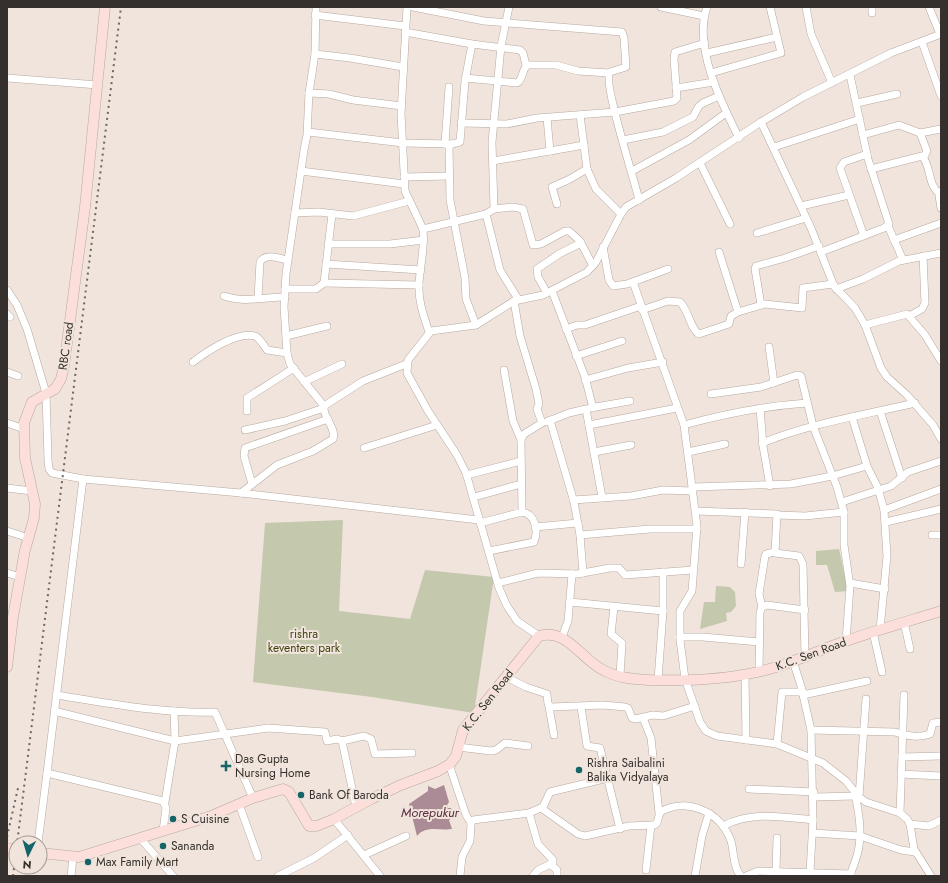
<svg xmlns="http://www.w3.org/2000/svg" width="948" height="883" viewBox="0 0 948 883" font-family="Jost,sans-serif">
<rect width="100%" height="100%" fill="#f1e4dc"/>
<!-- green -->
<g fill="#c4c8ad">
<path d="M 343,520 L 339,611 L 410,619 L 425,570 L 494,577 L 474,713 L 372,697 L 253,682 L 265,523 Z"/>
<path d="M 839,549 L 848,591 L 835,592 L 827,565 L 816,565 L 816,551 Z"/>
<path d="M 716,586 L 730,587 L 735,592 L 736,606 L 731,612 L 726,613 L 727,621 L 700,629 L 704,602 L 715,602 Z"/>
</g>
<!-- water -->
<path fill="#ab8b95" d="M 444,785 L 449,802 L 447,805 L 448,808 L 451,808 L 454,817 L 449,820 L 452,829 C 440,831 426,825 417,836 L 409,804 L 428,791 L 428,786 L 435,789 Z"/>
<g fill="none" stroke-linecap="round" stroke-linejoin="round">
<!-- street casing -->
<g stroke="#b5a9a1" stroke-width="8">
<g id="street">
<path d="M 316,7 L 315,54 L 309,93 L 307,135 L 304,150 L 286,274 L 284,307 L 287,353 L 290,364 L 324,406"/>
<path d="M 407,7 L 401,113 L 405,191 L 423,229"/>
<path d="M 413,7 L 484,21 L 622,32 L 624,38 L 626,67 L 610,72 C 602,81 635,181 639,200"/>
<path d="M 661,7 L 704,16"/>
<path d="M 707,7 C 693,47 721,102 739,138"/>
<path d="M 806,7 L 811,34 L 832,83"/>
<path d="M 872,7 L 872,13"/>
<path d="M 929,7 L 940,34"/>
<path d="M 315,15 L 405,26"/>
<path d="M 405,32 L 472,44 L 520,50 L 523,53 L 526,65"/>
<path d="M 922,42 L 941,96"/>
<path d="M 472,44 L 465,81 L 460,142 L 452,144 L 449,147 L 450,200 L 465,278 L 466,299 L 476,325"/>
<path d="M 707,53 L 777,37"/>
<path d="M 315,54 L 350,58 L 403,67"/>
<path d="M 711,73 L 781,53 L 770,7"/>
<path d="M 7,78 L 98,85"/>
<path d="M 465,78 L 517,83 C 524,79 521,69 528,65 L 556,65 L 578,71 L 609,73"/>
<path d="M 676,88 L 714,82"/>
<path d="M 309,93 L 329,94 L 353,100 L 402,106"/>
<path d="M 857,103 L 897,94"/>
<path d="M 547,118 L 550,151"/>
<path d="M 761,122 L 811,228 L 834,286 L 855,308 L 865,325 L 881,368 L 887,377 L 907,395 L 933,425 L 941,439"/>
<path d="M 461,123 L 507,124 L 537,118 L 615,112 L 674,101 L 677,98 L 674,59 L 675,52 L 705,43"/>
<path d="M 308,132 L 403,143 L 452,144"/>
<path d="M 863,135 L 899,125 L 920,133"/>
<path d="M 623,140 L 663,132 L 693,117 L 699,106 L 703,103 L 719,96"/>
<path d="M 445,144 L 449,87"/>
<path d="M 774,147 L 860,119"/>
<path d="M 924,157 L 927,151 L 920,133 L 941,129"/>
<path d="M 493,161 L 584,145"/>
<path d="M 700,163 L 730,224"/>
<path d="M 587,169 L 596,189 L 621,214"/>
<path d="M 871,169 L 922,156 C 932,167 927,185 940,194"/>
<path d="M 301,171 L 404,184"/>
<path d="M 632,171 L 689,140 L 726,113"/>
<path d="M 404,177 L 450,176"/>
<path d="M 941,191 L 939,196 L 941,208"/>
<path d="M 557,204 L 552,187 L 568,180 L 587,169 L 580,115"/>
<path d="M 801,206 L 849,195"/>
<path d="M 494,209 L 513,207 L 523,209 L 533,245 L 541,244 L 565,231 L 569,231 L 580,241 L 593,266"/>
<path d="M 295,213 L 319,212 L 353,216 L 409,201"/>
<path d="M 486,214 L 500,270 L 518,299"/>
<path d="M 888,226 L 903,260"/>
<path d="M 757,233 L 806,218"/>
<path d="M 864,236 L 840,168 L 844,162 L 867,154"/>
<path d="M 894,240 L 941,223"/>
<path d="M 328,244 L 390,244 L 424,240"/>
<path d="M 603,247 L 609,280 L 613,286 L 627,284 L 668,269"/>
<path d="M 719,252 L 738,312 L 765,304 L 802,308 L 803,288 L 833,284"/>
<path d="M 821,252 L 884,228 L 889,224 L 868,159 L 850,75"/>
<path d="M 326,264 L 421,270"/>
<path d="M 633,282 L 684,425 L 697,526 L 692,591 L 680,611 L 680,640 L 685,679 L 700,722 L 706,731 L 717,736 L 777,744 L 823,763 L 846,781 L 859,797 L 866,802 L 900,813 L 907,819 L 910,824 L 914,849 L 931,876"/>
<path d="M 324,283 L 419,285"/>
<path d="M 285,289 L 316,289 L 324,283 L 332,214"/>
<path d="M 836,289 L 863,279 L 899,261 L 941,253"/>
<path d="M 7,290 L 17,305 L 27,329 L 46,393 L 48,460 L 49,469 L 52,473 L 83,479 L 241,493 L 479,520"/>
<path d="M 552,291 L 585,377 L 593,408"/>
<path d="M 547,293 L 538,277 L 537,269 L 559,254 L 581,243"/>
<path d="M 224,296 C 244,303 264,297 285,297"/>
<path d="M 258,298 L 260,262 C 266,253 278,258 287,260"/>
<path d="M 761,305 L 755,269 L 756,266 L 785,258 L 819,246"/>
<path d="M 642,310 L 668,301 L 680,302 C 688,309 691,330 699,334 L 729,324 L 731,316 L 738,312"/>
<path d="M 7,314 L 10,317"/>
<path d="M 909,316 L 922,309 L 925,303 L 923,256"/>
<path d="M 865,325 L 907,314 L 925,335 L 941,361"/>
<path d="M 566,329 L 577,325 L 585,325 L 641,306"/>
<path d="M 429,332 C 424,317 418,301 419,284 C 420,266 425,248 423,229 L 486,214 L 494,209 L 492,142 L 501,46 L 509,7"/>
<path d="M 286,336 L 327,326"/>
<path d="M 769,347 L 774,383"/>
<path d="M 576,356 L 622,341"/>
<path d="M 193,362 C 206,352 237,331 255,336 C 260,338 264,346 267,350 L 287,353"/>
<path d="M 504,370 L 513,421 L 521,440"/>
<path d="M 7,372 L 18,376"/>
<path d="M 585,380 L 628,368 L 663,362"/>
<path d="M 304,382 L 342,364"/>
<path d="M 711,394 L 761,387 L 797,375 L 801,376 L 813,426 L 837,487 L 844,512 L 844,545 L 850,586 L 846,641"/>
<path d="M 590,408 L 630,401"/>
<path d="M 760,408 L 763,446 L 770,486"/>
<path d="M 247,411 L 247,398 L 294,368"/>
<path d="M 880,411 L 902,478"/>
<path d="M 852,417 L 867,466 L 878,488 L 884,510 L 887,556 L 880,630"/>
<path d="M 550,420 L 574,502 L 580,535 L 583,573"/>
<path d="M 546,422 L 569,413 L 586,409 L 602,497"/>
<path d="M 7,423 L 24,429"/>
<path d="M 589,425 L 677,408"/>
<path d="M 684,425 C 724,414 765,406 807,403"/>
<path d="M 245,430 L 285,421 L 324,408"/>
<path d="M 762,443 C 811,423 864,415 915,403"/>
<path d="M 364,448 L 437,425"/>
<path d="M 594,452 L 631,445"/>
<path d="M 688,452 L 725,444"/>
<path d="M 467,475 L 521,461"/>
<path d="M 83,479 L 47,773 L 163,801 L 166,808 L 163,831"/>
<path d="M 252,484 L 244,456 L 245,448 L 328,419"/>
<path d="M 693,487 L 791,484 L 832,476 L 867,466"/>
<path d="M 7,488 L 32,491"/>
<path d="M 241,493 L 277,465 L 313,451 L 333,439 C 337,428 322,417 324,406 L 363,381 L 406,364"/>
<path d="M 474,497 L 521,484"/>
<path d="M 573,500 L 631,496 L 663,490 L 693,491"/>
<path d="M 842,502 L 891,486 L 908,472 L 941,461"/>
<path d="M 884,510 L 941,489"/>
<path d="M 696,511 L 777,514 L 775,553 L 799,556 L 803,564 L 805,656"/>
<path d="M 777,515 L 805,516 L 844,512"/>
<path d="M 886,522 L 941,509"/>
<path d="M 480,523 L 522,512 L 521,440 L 524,434 L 542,423 L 537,409 L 539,404 L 536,389 L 520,336 L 514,301"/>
<path d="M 535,527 L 578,523"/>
<path d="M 7,531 L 29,538"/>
<path d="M 580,535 L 650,529 L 697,529"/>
<path d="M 932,535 L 941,535"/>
<path d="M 489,551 L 534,542 C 539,530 535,514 522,512"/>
<path d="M 741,564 L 745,512"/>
<path d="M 7,573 L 20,577"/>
<path d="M 498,583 L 538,573 L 577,574 L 610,568 L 619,568 L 625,575 L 693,570"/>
<path d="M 850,583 L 885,589"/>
<path d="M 570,602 L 663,611"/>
<path d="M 614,607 L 611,634 L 622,643 L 620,676"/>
<path d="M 762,607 L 759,594 L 765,556 L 766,554 L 775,552"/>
<path d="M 904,622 L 910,649"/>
<path d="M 873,632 L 882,672"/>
<path d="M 539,636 L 517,621 L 507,606 L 499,588 L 466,473 L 457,455 L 428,411 L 407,373 L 408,360 L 431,331 L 476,325 L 514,301 L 543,295 L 587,272 L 596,262 L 621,214 L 626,207 L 676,178 L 761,122 L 803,97 L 891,53 L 941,34"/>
<path d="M 562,637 L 568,621 L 572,574"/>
<path d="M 680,637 L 703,637 L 759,642"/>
<path d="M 793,661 L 801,686 L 811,730 L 813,820 L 810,872"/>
<path d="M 759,672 L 760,612 L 762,607 L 767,605 L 805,610"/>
<path d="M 745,674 L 746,740"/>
<path d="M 506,677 L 526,687 L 547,694 L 548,704 L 551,707 L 603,705 L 625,707 L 628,708 L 632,718 L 635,719 L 653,715 L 663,716 L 695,706"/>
<path d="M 658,680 L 663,611 L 663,572"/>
<path d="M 56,695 C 109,703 162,714 215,712 L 253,798"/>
<path d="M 803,695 L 867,681"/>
<path d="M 549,707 L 554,735"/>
<path d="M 581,707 L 587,746 L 600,748 L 620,829"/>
<path d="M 54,711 L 175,741 L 268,728 L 325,732 L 327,741 L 337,739 L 342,741 L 356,807"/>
<path d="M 643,718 L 651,738 L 659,813"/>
<path d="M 811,730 L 895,732 C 905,736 920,738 930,734 L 933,723 L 941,722"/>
<path d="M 342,741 L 364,736 L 371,739 L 375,754 L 412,753"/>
<path d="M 777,744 L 782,692 L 803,692"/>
<path d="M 458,747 L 491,751 L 496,750 L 505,743 L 528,746"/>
<path d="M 902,757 L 941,756"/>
<path d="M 449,764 L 466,815 L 471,823"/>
<path d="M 901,774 L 941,776"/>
<path d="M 749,789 L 814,792"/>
<path d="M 814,797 L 856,796"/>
<path d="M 859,797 L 866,699"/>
<path d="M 165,802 L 175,741 L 174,711"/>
<path d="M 239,804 L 258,857"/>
<path d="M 541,808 L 578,834 L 585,836 L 629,826 L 654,825 L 657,823 L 660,812 C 687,797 720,811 731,841 C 734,851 733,868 741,876"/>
<path d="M 529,813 L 538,844 L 553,860 L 553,863 L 538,870 L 533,876"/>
<path d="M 900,813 L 904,695"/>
<path d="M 334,819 L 380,876"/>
<path d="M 910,824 L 929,826 L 941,820"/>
<path d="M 723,826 C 751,811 783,817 813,820"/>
<path d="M 813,833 L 860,836 L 901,850 L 915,852"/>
<path d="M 140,838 L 173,876"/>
<path d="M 38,843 L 47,773"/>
<path d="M 364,855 L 406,836"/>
<path d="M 550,864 L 557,870 L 557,876"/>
<path d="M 646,870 L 651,825"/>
<path d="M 776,871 L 777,838"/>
<path d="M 71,876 L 73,857"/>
<path d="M 278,876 L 314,858 L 348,835"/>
<path d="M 460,876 L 462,857 L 470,841 L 471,823 L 473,820 L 529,813 L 543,807 L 550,792 L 608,778"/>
<path d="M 695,876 L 702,836 L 709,813"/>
<path d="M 746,876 L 758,871 L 851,874"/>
<path d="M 850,876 C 853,866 858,856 859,846 C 862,828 858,810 855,793"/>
</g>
</g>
<!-- secondary casing -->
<g stroke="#b5a9a1" stroke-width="11">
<g id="secondary">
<path d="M 7,667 L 13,617 L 25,550 L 34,518 L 35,504 L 25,458 L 24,423 L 32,402 L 55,389 L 61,379 L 64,366 L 85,207 L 105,7"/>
<path d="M 7,848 L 16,850"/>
<path d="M 40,853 L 79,857 L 211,816 L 253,798 L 283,789 L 289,792 L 309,826 L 317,826 L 334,819 L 371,799 L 401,785 L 438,771 L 450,764 L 456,756 L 463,730 L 539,636 C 568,628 581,660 605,671 C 618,678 634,679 649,680 C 684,681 723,680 757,672 C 788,666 816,651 846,641 C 877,630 909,621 941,611"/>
</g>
</g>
<!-- street -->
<use href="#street" stroke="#fff" stroke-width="7"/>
<!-- secondary -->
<use href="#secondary" stroke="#fcdedb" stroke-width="10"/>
<!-- rail -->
<g stroke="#6e6762" stroke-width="2" stroke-dasharray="2 4" stroke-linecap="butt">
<path d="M 7,837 L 18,788"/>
<path d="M 13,876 L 121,7"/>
</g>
</g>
<!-- markers -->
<g fill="#156467" stroke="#f1e4dc" stroke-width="1.5">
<path d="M224 760h4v4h4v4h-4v4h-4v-4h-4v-4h4z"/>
<circle cx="579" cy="770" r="4"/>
<circle cx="301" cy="795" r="4"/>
<circle cx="173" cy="819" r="4"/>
<circle cx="163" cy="846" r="4"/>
<circle cx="88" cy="862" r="4"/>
</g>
<g text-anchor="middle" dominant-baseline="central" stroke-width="4" stroke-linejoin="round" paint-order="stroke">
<!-- street labels -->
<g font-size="12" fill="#35302d" stroke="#f1e4dc">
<text transform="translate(66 346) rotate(-82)">RBC road</text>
<text transform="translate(811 654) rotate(-20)">K.C. Sen Road</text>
<text transform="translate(488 700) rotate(-52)">K.C. Sen Road</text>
</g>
<!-- park labels -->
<g font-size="12" fill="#3f420f" stroke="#f1e4dc">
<text x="304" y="634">rishra<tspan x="304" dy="14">keventers park</tspan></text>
</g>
<!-- poi labels -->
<g font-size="12" fill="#35302d" stroke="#f1e4dc" text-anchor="start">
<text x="235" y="759">Das Gupta<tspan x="235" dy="14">Nursing Home</tspan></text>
<text x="587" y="763">Rishra Saibalini<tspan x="587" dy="14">Balika Vidyalaya</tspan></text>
<text x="309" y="795">Bank Of Baroda</text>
<text x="181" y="819">S Cuisine</text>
<text x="171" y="846">Sananda</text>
<text x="96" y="862">Max Family Mart</text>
</g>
<!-- water labels -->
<g font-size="13" font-style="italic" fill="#5a2d3e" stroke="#f1e4dc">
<text x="430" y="812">Morepukur</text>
</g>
</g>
<!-- border -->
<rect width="948" height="883" fill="none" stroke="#35302d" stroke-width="16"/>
<!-- north arrow -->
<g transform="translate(28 855) rotate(185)"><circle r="19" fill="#f1e4dc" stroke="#a69c96"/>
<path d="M0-3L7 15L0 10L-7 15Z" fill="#156467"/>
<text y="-6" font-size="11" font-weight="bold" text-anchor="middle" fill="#35302d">N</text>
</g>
</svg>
